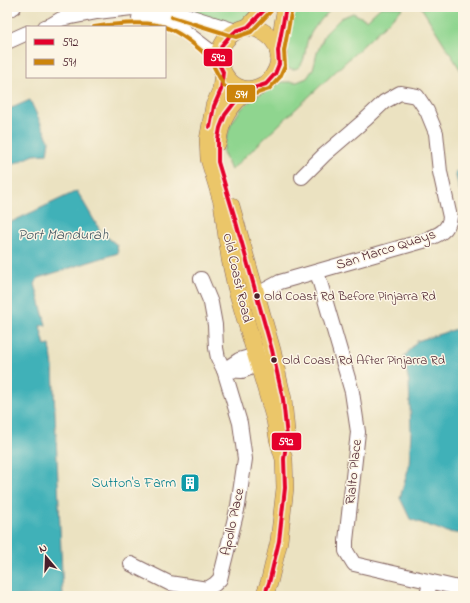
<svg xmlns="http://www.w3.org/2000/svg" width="470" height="603" viewBox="0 0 470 603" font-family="'Indie Flower',sans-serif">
<rect width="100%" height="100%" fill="#fcf5e5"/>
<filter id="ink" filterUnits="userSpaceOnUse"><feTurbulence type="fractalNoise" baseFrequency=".025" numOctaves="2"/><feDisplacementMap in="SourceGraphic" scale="8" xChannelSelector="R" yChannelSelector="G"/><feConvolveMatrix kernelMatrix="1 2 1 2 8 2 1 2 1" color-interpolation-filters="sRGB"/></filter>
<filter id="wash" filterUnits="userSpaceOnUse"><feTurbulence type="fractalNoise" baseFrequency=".012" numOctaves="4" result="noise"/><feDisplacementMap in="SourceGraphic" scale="16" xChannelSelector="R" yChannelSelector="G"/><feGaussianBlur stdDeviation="0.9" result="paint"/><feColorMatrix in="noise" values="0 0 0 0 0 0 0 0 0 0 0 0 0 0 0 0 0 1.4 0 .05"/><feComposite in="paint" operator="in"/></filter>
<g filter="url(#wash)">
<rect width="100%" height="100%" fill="#ebe2c1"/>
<!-- green -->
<g fill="#8fd58f" stroke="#6c7a5d">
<path d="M 176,7 L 256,7 L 246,20 L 229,25 Z"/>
<path d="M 294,7 L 333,7 C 324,17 313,27 308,39 C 305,47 306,59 300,66 C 296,70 290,70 286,66 L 286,35 Z"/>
<path d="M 381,7 L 404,7 L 231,170 L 223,152 L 227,136 L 231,124 L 241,109 L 255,97 L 279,82 L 297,82 L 307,78 L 313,69 L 317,53 L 325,34 L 341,18 L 353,13 L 367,20 Z"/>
<path d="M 421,7 L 461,7 L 463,15 L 463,74 Z"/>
</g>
<!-- water -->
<g fill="#41b1b8" stroke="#466872">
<path d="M 30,100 L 49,141 L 47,154 L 34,155 L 7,167 L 7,110 Z"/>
<path d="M 463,170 L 463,204 L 455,172 Z"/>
<path d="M 77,191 L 101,232 L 117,245 L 118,253 L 38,278 L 35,284 L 46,325 L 40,326 L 45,346 L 50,345 L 53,367 L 63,596 L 7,596 L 7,224 Z"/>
<path d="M 463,327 L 463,534 L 447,532 L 410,519 L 402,502 L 400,498 L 409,466 L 411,431 L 409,383 L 404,357 L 417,341 Z"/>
</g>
</g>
<g filter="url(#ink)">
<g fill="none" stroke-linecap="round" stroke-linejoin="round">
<!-- minor casing -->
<g stroke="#826360" stroke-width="16">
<g id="minor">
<path d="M 7,10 L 14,7"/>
<path d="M 139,18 L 155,19 L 171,22 L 188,34 L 218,57"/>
<path d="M 45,27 L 51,25 L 61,19 L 97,12 L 132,8 L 173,11 L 236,31"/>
<path d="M 7,42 L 27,33"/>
<path d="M 317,272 L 352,392 L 358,432 L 346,541 L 346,551 L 354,564 L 463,589"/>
<path d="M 246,298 L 256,295 L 280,282 L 423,241 C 435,236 449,232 450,217 L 440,172 L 436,133 L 427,111 L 417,96 L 400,93 L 384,102 L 366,119 L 324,155 L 302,177"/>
<path d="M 224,370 L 239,360 L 266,352"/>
<path d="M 224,370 L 242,371 L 268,361"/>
<path d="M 131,564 L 169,583 L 207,589 L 215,584 L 220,579 L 238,506 L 245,459 L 240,423 L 224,370 L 218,358 L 216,348 L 215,325 L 211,303 L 201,279"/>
<path d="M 427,596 L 430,582"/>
</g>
</g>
<!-- major casing -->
<g stroke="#826360" stroke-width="18">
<g id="major">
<path d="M 248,27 C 260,28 275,37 278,50 C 281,62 277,72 269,81 C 266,84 263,85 259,87 C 243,94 229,85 222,70 C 220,66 219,62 219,58 C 219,42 233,30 248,27 Z"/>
<path d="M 248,27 L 267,7"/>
<path d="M 278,51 L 286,7"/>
<path d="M 223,72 L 221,90 L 214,106 L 210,129 L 208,140 L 209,159 L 222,202 L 230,259 L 236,287 L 275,420 L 278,439 L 284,459 L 285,488 L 279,541 L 269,583 L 264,596"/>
<path d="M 218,142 C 220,119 231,104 248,90"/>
<path d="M 231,206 L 272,350 L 279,382 L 283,399 L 286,431"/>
</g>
</g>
<!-- minor -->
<use href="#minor" stroke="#fff" stroke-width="14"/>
<!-- major -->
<use href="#major" stroke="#ebc669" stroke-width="17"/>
<!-- bus-1 casing -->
<g stroke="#fcf5e5" stroke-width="7">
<g id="bus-1">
<path d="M 210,127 L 214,106 L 221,90 L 223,72 L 219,64 L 218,57 L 222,45 L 228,38 L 236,31 L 248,27 L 267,7"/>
<path d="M 264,596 L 269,583 L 279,541 L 285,488 L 284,459 L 287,437 L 283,399 L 272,350 L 234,215 L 218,162 L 218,139 L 220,128 L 225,115 L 238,98 L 248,90 L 266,84 L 275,74 L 279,64 L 278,51 L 286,7"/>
</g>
</g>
<!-- bus-2 casing -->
<g stroke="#fcf5e5" stroke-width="7">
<g id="bus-2">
<path d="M 172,17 L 236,37 L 251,32 L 271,11"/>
<path d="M 94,27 C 114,24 151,20 170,29 C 186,36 199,49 212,60 L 214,67 L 224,86 L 235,92 L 249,96 L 269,89 L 280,77 L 285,66 L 284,51 L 292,8"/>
</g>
</g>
<!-- bus-1 -->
<use href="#bus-1" stroke="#e4002b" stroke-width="4"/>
<!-- bus-2 -->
<use href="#bus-2" stroke="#cc840b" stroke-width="4"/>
</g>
</g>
<!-- icons -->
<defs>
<g id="building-square" transform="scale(1)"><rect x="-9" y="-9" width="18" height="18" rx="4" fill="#0f9aa8" stroke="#fcf5e5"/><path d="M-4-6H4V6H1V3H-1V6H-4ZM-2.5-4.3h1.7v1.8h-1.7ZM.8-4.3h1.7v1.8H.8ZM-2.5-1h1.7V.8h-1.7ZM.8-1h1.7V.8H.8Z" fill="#fff"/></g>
</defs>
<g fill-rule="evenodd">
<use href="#building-square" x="190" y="483"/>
</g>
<!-- markers -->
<g fill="#4a1f2b" stroke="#fcf5e5" stroke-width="1.5">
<circle cx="257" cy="296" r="3.5"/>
<circle cx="274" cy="360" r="3.5"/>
</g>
<g text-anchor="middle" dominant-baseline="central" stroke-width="3" stroke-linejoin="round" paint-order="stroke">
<!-- bus labels -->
<g font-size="13" fill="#4a1f2b" stroke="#fcf5e5" text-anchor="start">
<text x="264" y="296">Old Coast Rd Before Pinjarra Rd</text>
<text x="282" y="360">Old Coast Rd After Pinjarra Rd</text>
</g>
<!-- street labels -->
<g font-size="14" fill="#4a1f2b" stroke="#fcf5e5">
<text transform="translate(386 250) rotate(-18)">San Marco Quays</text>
<text transform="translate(237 278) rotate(77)">Old Coast Road</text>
<text transform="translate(354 472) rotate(-84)">Rialto Place</text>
<text transform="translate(233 522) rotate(-78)">Apollo Place</text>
</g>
<!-- culture labels -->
<g font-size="14" fill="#0d838f" stroke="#fcf5e5" text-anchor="end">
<text x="176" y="483">Sutton's Farm</text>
</g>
<!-- water labels -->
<g font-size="15" font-style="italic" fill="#465963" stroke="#fcf5e5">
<text x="63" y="235">Port Mandurah</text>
</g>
</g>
<g stroke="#fcf5e5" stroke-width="1.5">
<rect x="203" y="48" width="30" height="19" rx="4" fill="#e4002b"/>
<rect x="226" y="84" width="30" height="19" rx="4" fill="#cc840b"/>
<rect x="271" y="432" width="31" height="19" rx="4" fill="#e4002b"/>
</g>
<g font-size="11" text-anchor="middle" font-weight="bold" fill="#fff">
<text x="218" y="61">592</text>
<text x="241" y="98">591</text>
<text x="286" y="445">592</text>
</g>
<!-- margin -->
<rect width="470" height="603" fill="none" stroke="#fcf5e5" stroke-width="24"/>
<!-- legend -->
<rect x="26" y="26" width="140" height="52" fill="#fcf5e5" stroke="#b59f9b"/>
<rect x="34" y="39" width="20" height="6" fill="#e4002b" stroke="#b59f9b"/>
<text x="62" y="46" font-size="12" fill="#4a1f2b">592</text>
<rect x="34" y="59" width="20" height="6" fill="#cc840b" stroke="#b59f9b"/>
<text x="62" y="66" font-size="12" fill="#4a1f2b">591</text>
<!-- north arrow -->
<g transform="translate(46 557) rotate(341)" stroke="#fcf5e5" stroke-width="3" paint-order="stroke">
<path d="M0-3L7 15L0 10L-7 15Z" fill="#4a1f2b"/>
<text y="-6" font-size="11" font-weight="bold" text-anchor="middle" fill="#4a1f2b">N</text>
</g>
</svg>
